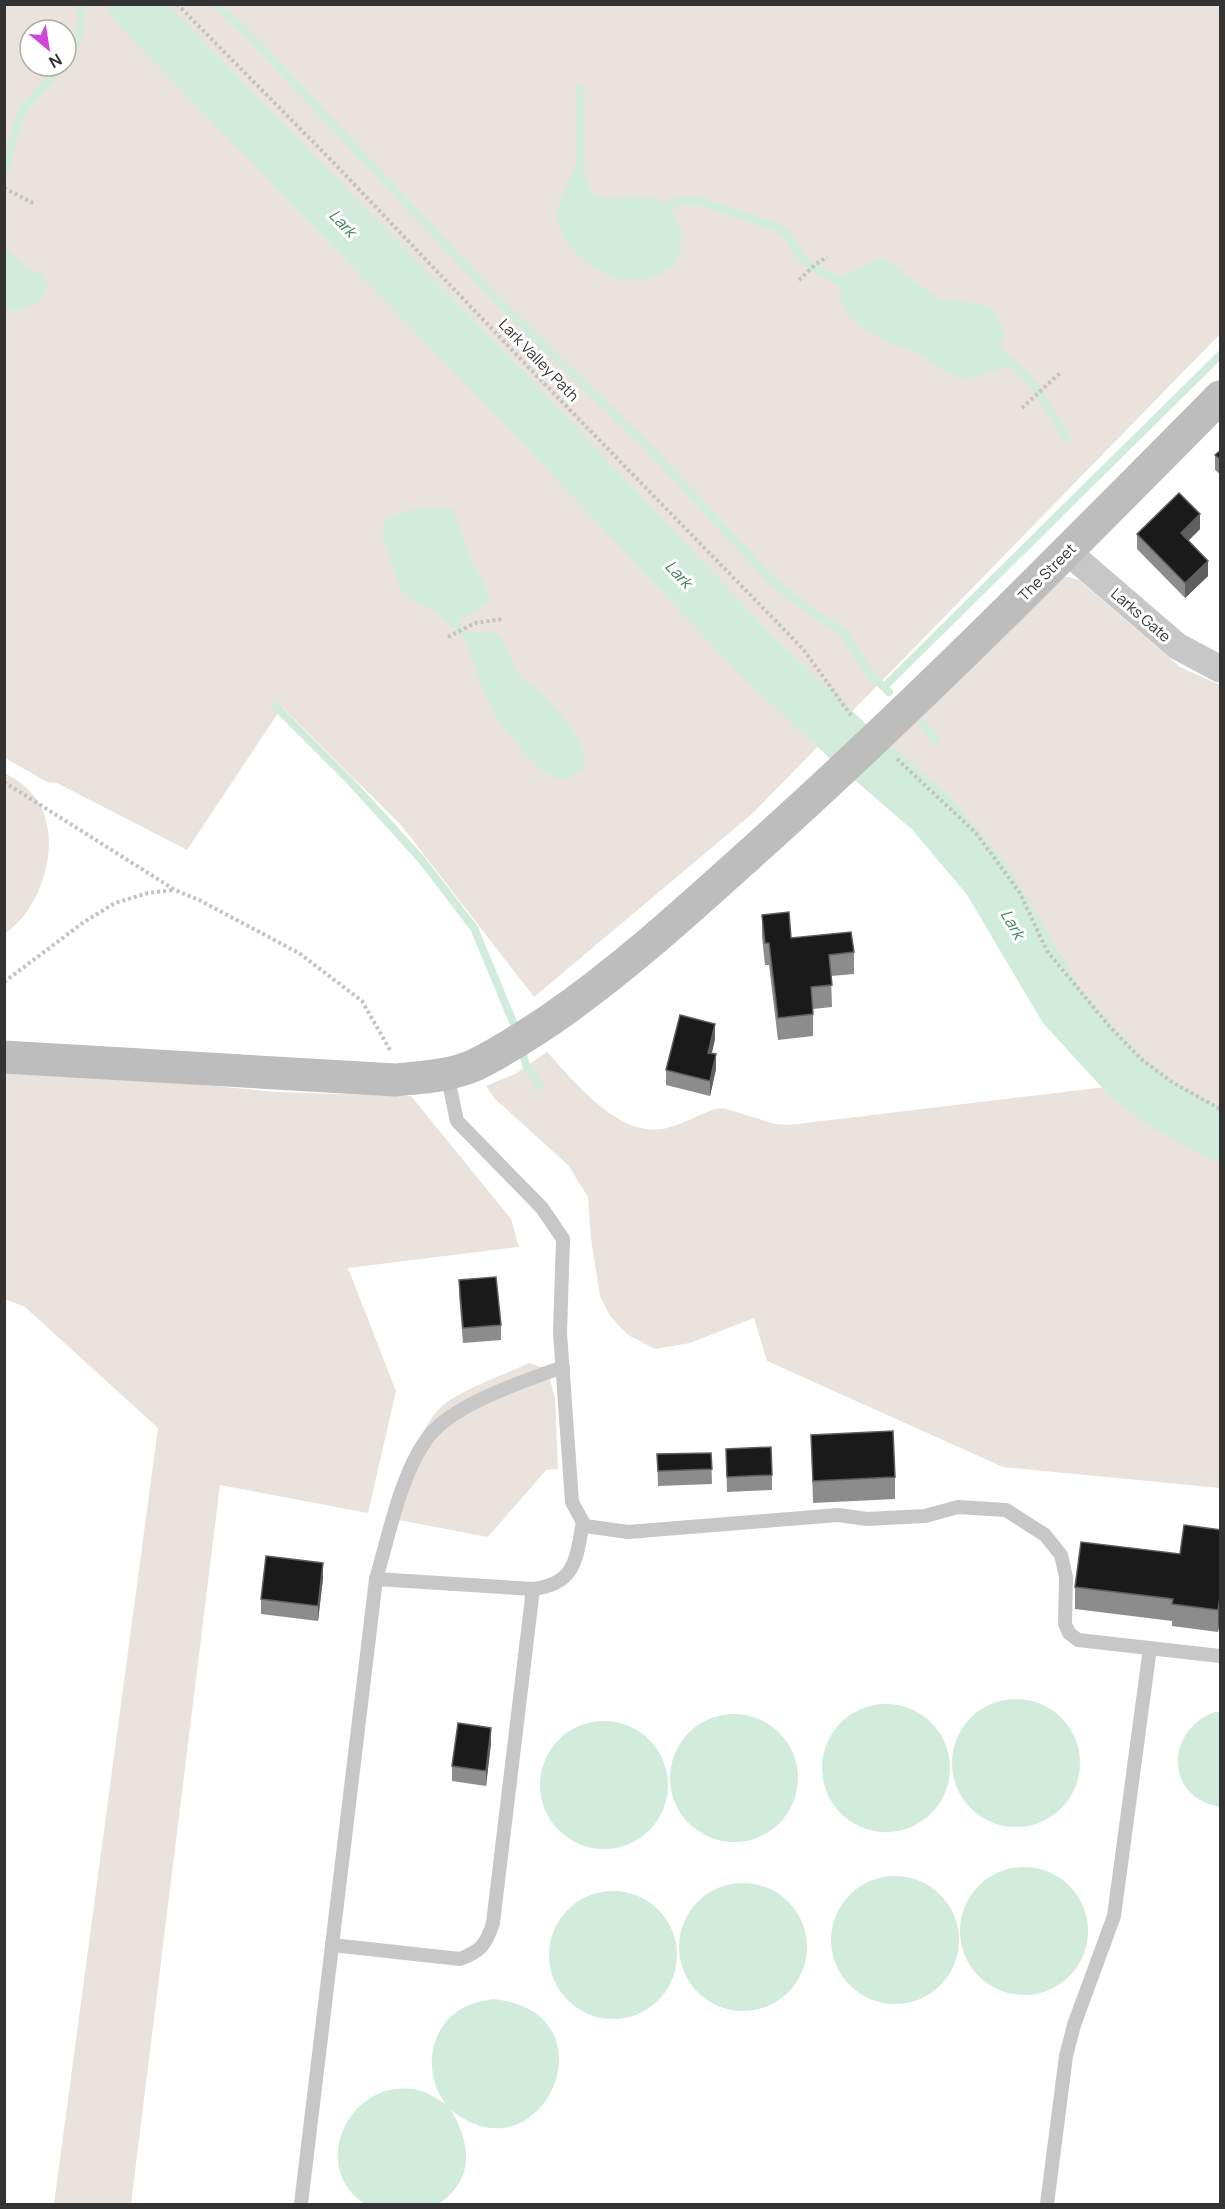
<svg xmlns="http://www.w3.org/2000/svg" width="1225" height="2209" viewBox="0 0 1225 2209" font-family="Manrope,sans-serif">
<rect width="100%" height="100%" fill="#fff"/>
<!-- green -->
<g fill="#e9e2dd" fill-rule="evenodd">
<path d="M 5,5 L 1220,5 L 1220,334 L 753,813 L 534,997 L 401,825 L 282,707 L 187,850 L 57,783 L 47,782 L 5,758 ZM 30,30 L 66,30 L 66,66 L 30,66 Z"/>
<path d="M 1063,577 L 1069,577 L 1079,580 L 1180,667 L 1220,685 L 1220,1109 L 1172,1082 L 1141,1059 L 1109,1026 L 1047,951 L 1020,893 L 976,833 L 885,746 Z"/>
<path d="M 5,773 C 17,780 28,787 37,800 C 60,834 47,888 22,918 C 17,924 10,929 5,934 Z"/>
<path d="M 547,1052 C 575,1082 620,1140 667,1128 C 683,1124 699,1115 714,1109 L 723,1108 L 775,1124 L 789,1125 L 1114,1086 L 1220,1154 L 1220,1488 L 1003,1467 L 767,1361 L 754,1318 L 690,1343 L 655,1349 L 628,1335 L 610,1316 L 600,1296 L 591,1239 L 588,1197 L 568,1165 L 495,1099 L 486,1086 L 515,1074 Z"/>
<path d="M 5,1071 L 88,1074 L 276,1092 L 411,1096 L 511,1219 L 519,1247 L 348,1268 L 396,1391 L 368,1513 L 220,1485 L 131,2204 L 54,2204 L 158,1428 L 25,1307 L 5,1299 Z"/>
<path d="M 529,1363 L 547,1369 L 555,1398 L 558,1469 L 546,1470 L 488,1537 L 388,1518 C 398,1489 420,1425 442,1406 C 462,1389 504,1375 529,1363 Z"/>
</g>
<!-- water -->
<g fill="#d1ecdc">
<path d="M 581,156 C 586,166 585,182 591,190 C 610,216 660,170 679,227 C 682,234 681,246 679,254 C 672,278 639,282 617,278 C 595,273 559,243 558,219 C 556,194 574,178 581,156 Z"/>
<path d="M 4,246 L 25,267 L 45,275 C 46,280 48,286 46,290 C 41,306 19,313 5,309 Z"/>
<path d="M 879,258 L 886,260 L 937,298 L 986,305 L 996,312 L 1004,335 L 1000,345 L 1019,368 L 1011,365 L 965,379 L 947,373 L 914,350 L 890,344 L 861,327 L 848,315 L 841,300 L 840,288 L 834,279 L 844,276 Z"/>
<path d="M 424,507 L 452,509 C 459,524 463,539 469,555 C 475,570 485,582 490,598 C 483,611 469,611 460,622 L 461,626 L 465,633 C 475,633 489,630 497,635 C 508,643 511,664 519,675 C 524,682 534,686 540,692 C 560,713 588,739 583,769 L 568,779 L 558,779 L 544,772 L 528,757 L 495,717 L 483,689 L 466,640 L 437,613 L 409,598 L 400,589 L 383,537 L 383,527 L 385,520 L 391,517 Z"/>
<circle cx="1016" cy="1763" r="64"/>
<circle cx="886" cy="1768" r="64"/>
<path d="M 1215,1712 L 1220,1712 L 1220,1807 C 1165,1798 1164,1731 1215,1712 Z"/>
<circle cx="734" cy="1778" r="64"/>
<circle cx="604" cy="1785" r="64"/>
<circle cx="1024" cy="1931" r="64"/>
<circle cx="895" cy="1940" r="64"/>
<circle cx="743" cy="1947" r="64"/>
<circle cx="613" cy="1955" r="64"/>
<path d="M 493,1999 C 619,2011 542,2184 451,2110 C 471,2144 475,2178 439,2204 L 365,2204 C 307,2167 350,2076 417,2090 C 428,2092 437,2099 446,2104 C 423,2075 428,2029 461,2009 C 471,2003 482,2001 493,1999 Z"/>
</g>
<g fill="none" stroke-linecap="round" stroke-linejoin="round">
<!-- stream -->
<g stroke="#d1ecdc" stroke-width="8">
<path d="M 215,4 L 251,37 L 499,302 L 647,446 L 772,581 L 810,611 L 843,632 L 869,673 L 889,692"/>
<path d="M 66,61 C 78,45 83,25 81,4"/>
<path d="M 580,88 L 580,165"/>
<path d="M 4,174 L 17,125 L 24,108 L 63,66"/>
<path d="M 658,210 L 679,201 L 699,201 L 776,227 C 795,236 793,250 806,262 C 817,272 831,277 844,283"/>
<path d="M 1010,361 L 1034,385 L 1067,438"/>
<path d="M 884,687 L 1220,355"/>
<path d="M 275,706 L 350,781 L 421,859 L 474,928 L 518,1034"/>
<path d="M 923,724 L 935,740"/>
<path d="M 521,1047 L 526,1065 L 540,1086"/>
</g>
<!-- river -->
<path stroke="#d1ecdc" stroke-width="50" d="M 133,4 L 519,403 L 756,655 L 850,743 L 930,812 L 988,881 L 1063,1008 L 1127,1078 L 1165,1106 L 1220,1136"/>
<!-- path -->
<g stroke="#c3c3c3" stroke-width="4" stroke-dasharray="3 3" stroke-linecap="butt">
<path d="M 177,4 L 331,160 L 532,371 L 803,649 L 853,718"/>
<path d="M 4,188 L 35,204"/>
<path d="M 799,280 L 816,264 L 827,257"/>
<path d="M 1022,408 L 1060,373"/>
<path d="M 448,637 L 475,623 L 503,619"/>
<path d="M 897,759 L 976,833 L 1020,893 L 1047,951 L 1109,1026 L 1141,1059 L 1172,1082 L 1220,1109"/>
<path d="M 4,782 L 175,890 L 199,900 L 299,953 L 362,1001 L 390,1050"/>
<path d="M 4,982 L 84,922 L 115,903 L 148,893 L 174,890"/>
</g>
<!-- lane -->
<g stroke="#c7c7c7" stroke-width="14">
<path d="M 447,1074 L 457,1121 L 542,1208 L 563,1239 L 560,1333 L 572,1502 L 585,1526 L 628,1532 L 838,1515 L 867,1519 L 925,1516 L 958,1507 L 1006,1510 L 1045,1535 L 1061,1555 L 1066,1577 L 1065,1624 L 1069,1633 L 1078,1640 L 1220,1656"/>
<path d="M 376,1579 C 389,1535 401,1472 429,1436 C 454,1404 524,1381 563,1367"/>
<path d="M 332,1945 L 460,1959 C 481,1951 486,1945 493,1923 L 533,1589"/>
<path d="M 301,2204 L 376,1579 L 533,1589 C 576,1584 576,1559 583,1522"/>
<path d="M 1047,2204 L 1066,2056 L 1074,2025 L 1114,1916 L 1150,1648"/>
</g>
<!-- street -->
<path stroke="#c7c7c7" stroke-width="27" d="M 1068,552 L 1177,646 L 1220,669"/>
<!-- secondary -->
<path stroke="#bdbdbd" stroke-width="33" d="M 4,1057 L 395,1080 C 422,1077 450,1076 475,1065 C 501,1052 526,1036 550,1020 C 618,973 678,919 739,864 C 906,715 1063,556 1220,397"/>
</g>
<!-- wall -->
<g fill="#8c8c8c">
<path d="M 1221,450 L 1221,475 L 1215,470 L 1215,455 Z"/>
<path d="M 1200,529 L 1188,541 L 1208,576 L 1185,598 L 1137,549 L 1137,534 Z"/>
<path d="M 762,915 L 791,938 L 854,952 L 854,974 L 831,976 L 832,1007 L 813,1009 L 813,1036 L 778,1040 L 769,965 L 765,965 L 762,937 Z"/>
<path d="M 715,1039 L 712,1053 L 716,1069 L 710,1096 L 666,1085 L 666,1070 Z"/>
<path d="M 459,1280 L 501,1325 L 501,1340 L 463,1343 L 459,1295 Z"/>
<path d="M 811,1435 L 895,1477 L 895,1499 L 813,1503 Z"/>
<path d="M 726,1449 L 772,1475 L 772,1490 L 727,1492 Z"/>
<path d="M 711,1453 L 712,1484 L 658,1486 L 657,1454 Z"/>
<path d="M 1221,1530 L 1221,1612 L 1218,1632 L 1172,1626 L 1172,1621 L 1075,1609 L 1075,1587 L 1180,1554 Z"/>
<path d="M 323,1578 L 318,1621 L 261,1614 L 261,1599 Z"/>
<path d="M 491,1743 L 486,1786 L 452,1781 L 452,1766 Z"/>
</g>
<!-- shaded-wall -->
<g fill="#5f5f5f">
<path d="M 1200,514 L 1200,529 L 1181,548 L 1181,533 Z"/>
<path d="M 1208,561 L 1208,576 L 1185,598 L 1185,583 Z"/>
<path d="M 715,1024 L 715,1039 L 708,1068 L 708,1053 Z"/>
<path d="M 716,1054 L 716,1069 L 710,1096 L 710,1081 Z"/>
<path d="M 323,1563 L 323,1578 L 318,1621 L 318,1606 Z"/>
<path d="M 1221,1590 L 1221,1612 L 1218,1632 L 1218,1610 Z"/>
<path d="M 6,1704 L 6,1726 L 4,1727 L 4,1705 Z"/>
<path d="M 491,1728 L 491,1743 L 486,1786 L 486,1771 Z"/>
</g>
<!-- building -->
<g fill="#1a1a1a" stroke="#5f5f5f" stroke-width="1.5">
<path d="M 1221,450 L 1221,460 L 1215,455 Z"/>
<path d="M 1179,493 L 1200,514 L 1181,533 L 1208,561 L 1185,583 L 1137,534 Z"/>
<path d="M 789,912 L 791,938 L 851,932 L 854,952 L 829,955 L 832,985 L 811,987 L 813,1014 L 778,1018 L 769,943 L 765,943 L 762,915 Z"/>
<path d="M 680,1015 L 715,1024 L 708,1053 L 716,1054 L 710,1081 L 666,1070 Z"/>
<path d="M 496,1277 L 501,1325 L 463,1328 L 459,1280 Z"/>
<path d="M 893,1431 L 895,1477 L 813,1481 L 811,1435 Z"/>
<path d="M 771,1447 L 772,1475 L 727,1477 L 726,1449 Z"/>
<path d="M 711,1453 L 712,1469 L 658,1471 L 657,1454 Z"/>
<path d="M 1184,1525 L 1221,1530 L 1221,1590 L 1218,1610 L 1172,1604 L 1173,1599 L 1075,1587 L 1081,1542 L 1180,1554 Z"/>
<path d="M 266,1556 L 323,1563 L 318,1606 L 261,1599 Z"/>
<path d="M 458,1723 L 491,1728 L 486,1771 L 452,1766 Z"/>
</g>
<g text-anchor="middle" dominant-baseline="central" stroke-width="6" stroke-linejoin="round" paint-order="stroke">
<!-- street labels -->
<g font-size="15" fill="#333" stroke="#fff">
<text transform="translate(539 360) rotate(46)">Lark Valley Path</text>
<text transform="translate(1047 572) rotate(-45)">The Street</text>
<text transform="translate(1141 615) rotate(41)">Larks Gate</text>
</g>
<!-- water labels -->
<g font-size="16" font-style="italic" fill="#40835b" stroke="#fff">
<text transform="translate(343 223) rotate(46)">Lark</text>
<text transform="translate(679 574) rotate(46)">Lark</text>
<text transform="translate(1013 924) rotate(60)">Lark</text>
</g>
</g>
<!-- border -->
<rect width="1225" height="2209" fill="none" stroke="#333333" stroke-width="12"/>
<!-- north arrow -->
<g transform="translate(48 48) rotate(150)"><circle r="28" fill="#ffffff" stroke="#adadad" stroke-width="1.5"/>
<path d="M0-4.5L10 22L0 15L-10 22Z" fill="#d145da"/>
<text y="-9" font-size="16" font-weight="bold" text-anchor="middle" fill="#333333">N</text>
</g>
</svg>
